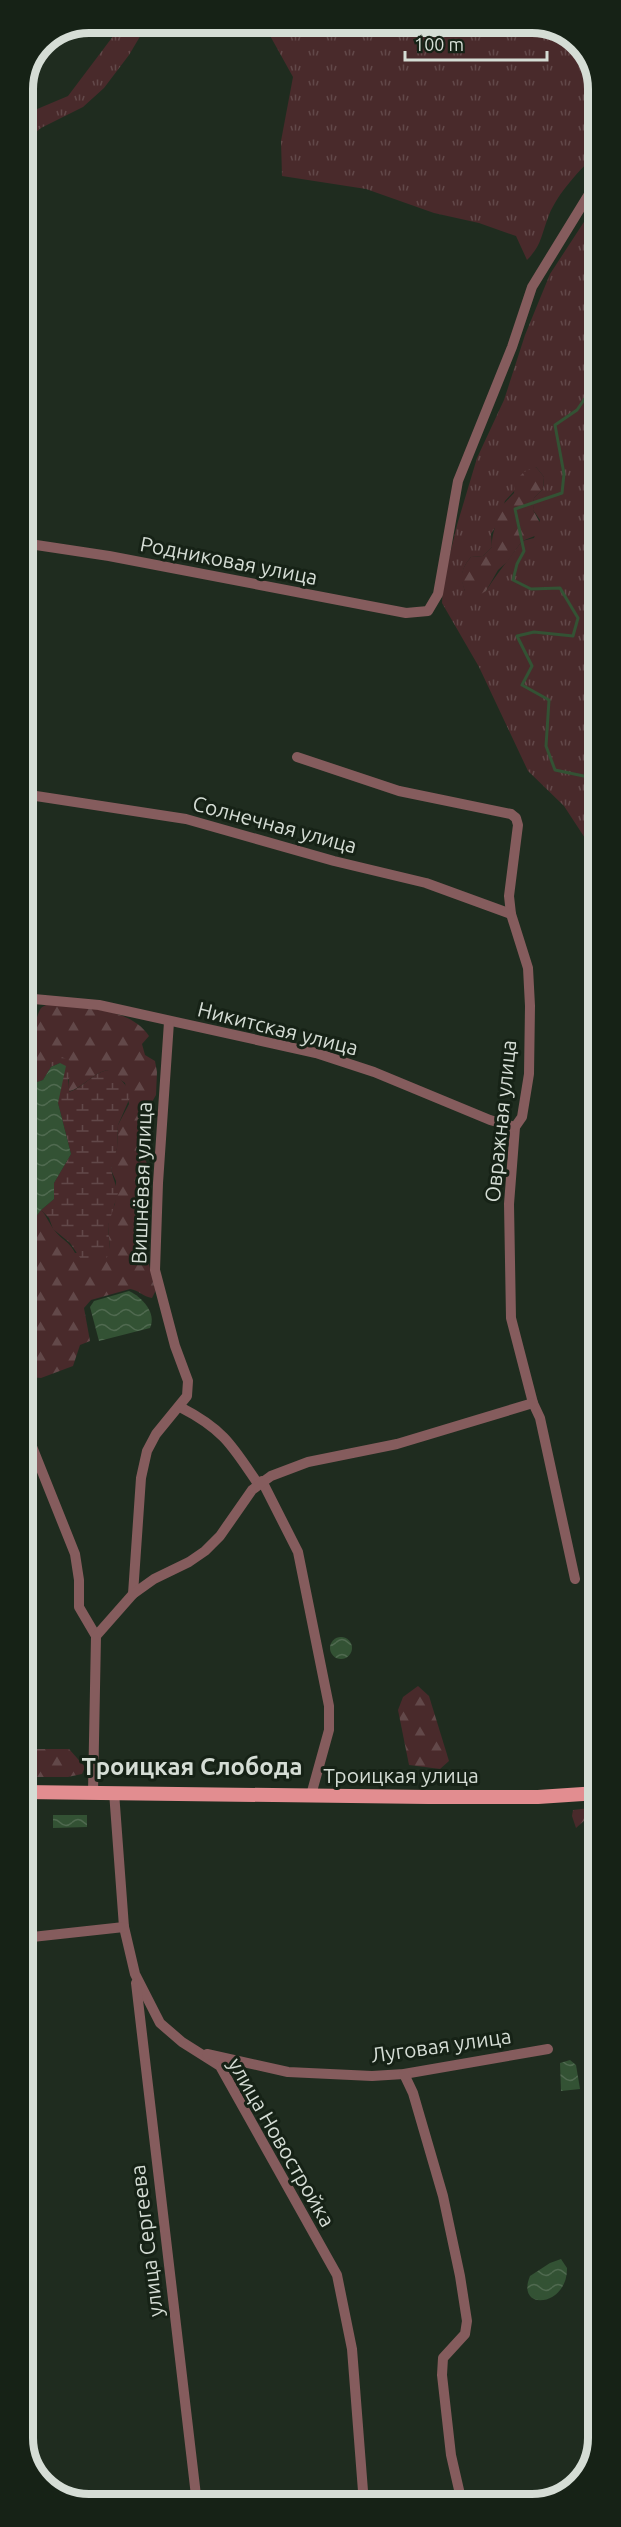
<svg xmlns="http://www.w3.org/2000/svg" width="621" height="2527" viewBox="0 0 621 2527" font-family="Ubuntu,sans-serif">
<defs>
<pattern id="grass-tufts" width="24" height="20" patternUnits="userSpaceOnUse" patternTransform="scale(1.5)"><rect width="24" height="20" fill="#492a2b"/><path d="M3 7l-1-3M5 7V3M7 7l1-3M15 17l-1-3M17 17v-4M19 17l1-3" fill="none" stroke="#624849"/></pattern>
<pattern id="forest-firs" width="22" height="20" patternUnits="userSpaceOnUse" patternTransform="scale(1.5)"><rect width="22" height="20" fill="#492a2b"/><path d="M5 1l3.5 6h-7zM16 11l3.5 6h-7z" fill="#624849"/></pattern>
<pattern id="wetland-marsh" width="20" height="14" patternUnits="userSpaceOnUse" patternTransform="scale(1.5)"><rect width="20" height="14" fill="#492a2b"/><path d="M1 5h8M5 5V1M11 12h8M15 12V8" fill="none" stroke="#624849"/></pattern>
<pattern id="water-waves" width="16" height="10" patternUnits="userSpaceOnUse" patternTransform="scale(1.5)"><rect width="16" height="10" fill="#335234"/><path d="M0 5q4-4 8 0t8 0" fill="none" stroke="#506a50"/></pattern>
</defs>
<rect width="100%" height="100%" fill="#1f2c1f"/>
<!-- grass -->
<g fill="url(#grass-tufts)" fill-rule="evenodd">
<path d="M 123,23 L 148,23 L 129,55 L 104,88 L 83,107 L 41,128 L 23,143 L 23,115 L 68,96 Z"/>
<path d="M 263,23 L 541,23 L 579,42 L 597,76 L 597,154 C 580,169 558,193 549,215 C 541,235 542,245 527,260 L 516,236 L 479,223 L 434,213 L 366,189 L 282,176 L 281,141 L 293,77 Z"/>
<path d="M 597,202 L 598,858 L 564,806 L 528,771 L 479,667 L 442,603 L 443,583 L 457,525 L 477,458 L 504,400 L 525,335 L 550,274 ZM 536,467 L 544,477 L 543,489 L 534,498 L 533,510 L 540,520 L 534,538 L 522,541 C 510,558 497,573 486,591 L 465,591 C 460,577 461,569 471,557 L 483,556 L 492,547 L 491,534 L 498,523 L 505,501 Z"/>
</g>
<!-- forest -->
<g fill="url(#forest-firs)">
<path d="M 536,467 L 544,477 L 543,489 L 534,498 L 533,510 L 545,532 L 522,541 L 507,562 L 498,570 L 486,591 L 476,597 L 465,591 C 459,577 461,569 471,557 L 483,556 L 492,547 C 491,533 498,525 497,511 L 514,493 L 515,481 L 524,472 Z"/>
<path d="M 49,1004 C 82,1009 129,1006 149,1036 L 142,1044 L 145,1055 L 155,1061 L 157,1072 L 156,1095 L 145,1114 L 146,1125 L 138,1147 L 149,1167 L 147,1257 L 156,1290 L 152,1298 C 143,1297 139,1290 130,1289 L 91,1300 L 84,1308 L 90,1341 L 80,1345 L 73,1366 L 41,1378 L 30,1377 C 27,1361 28,1346 26,1330 L 23,1327 L 23,1234 L 41,1210 C 47,1216 49,1224 55,1231 C 62,1240 70,1242 75,1253 L 110,1249 L 108,1226 L 110,1214 L 115,1204 L 116,1181 L 111,1170 L 113,1159 L 117,1148 L 118,1125 L 129,1104 L 125,1083 L 107,1070 C 91,1074 84,1087 68,1092 L 70,1061 L 50,1063 L 51,1067 L 43,1080 L 23,1087 C 23,1077 35,1015 41,1008 C 43,1006 46,1005 49,1004 Z"/>
<path d="M 418,1686 L 429,1696 L 449,1761 L 440,1769 L 409,1765 L 398,1710 L 403,1697 Z"/>
<path d="M 23,1749 L 69,1749 L 85,1767 L 82,1774 L 68,1777 L 23,1777 Z"/>
<path d="M 598,1807 L 598,1822 L 594,1824 L 585,1820 L 576,1828 L 572,1816 L 573,1810 Z"/>
</g>
<!-- wetland -->
<path fill="url(#wetland-marsh)" d="M 62,1057 L 70,1061 L 74,1071 L 68,1080 L 69,1092 C 84,1087 91,1074 107,1070 L 117,1075 L 132,1093 L 118,1125 L 117,1148 L 111,1170 L 118,1193 L 108,1226 L 110,1249 L 106,1260 L 83,1262 L 70,1243 L 53,1229 L 49,1218 L 41,1210 L 54,1199 L 54,1183 L 71,1154 L 58,1103 L 60,1063 L 51,1067 L 50,1063 Z"/>
<!-- water -->
<g fill="url(#water-waves)">
<path d="M 60,1063 L 66,1066 L 58,1103 L 71,1154 L 54,1183 L 54,1199 L 41,1210 L 23,1234 L 23,1087 L 43,1080 L 51,1067 Z"/>
<path d="M 129,1291 C 142,1297 157,1313 150,1328 L 99,1341 L 90,1307 L 94,1301 Z"/>
<circle cx="341" cy="1648" r="11"/>
<path d="M 87,1815 L 87,1827 L 53,1828 L 53,1815 Z"/>
<path d="M 570,2060 L 576,2065 L 580,2089 L 561,2091 L 560,2063 Z"/>
<path d="M 561,2259 L 567,2268 C 568,2307 515,2312 530,2276 L 550,2263 Z"/>
</g>
<g fill="none" stroke-linecap="round" stroke-linejoin="round">
<!-- stream -->
<g stroke="#335234" stroke-width="3">
<path d="M 597,317 L 595,342 L 597,349"/>
<path d="M 597,381 L 577,410 L 555,425 L 564,474 L 562,493 L 515,509 L 524,551 L 517,564 L 513,580 L 531,589 L 560,588 L 578,618 L 573,636 L 534,632 L 517,636 L 532,666 L 522,685 L 549,700 L 546,746 L 555,770 L 598,779"/>
</g>
<!-- minor -->
<g stroke="#855c5d" stroke-width="10">
<path d="M 23,543 L 109,556 L 406,613 L 428,611 L 438,594 L 458,481 L 512,347 L 532,287 L 597,181"/>
<path d="M 297,757 L 399,791 L 511,814 L 516,818 L 518,825 L 509,896 L 511,914 L 528,968 L 530,1006 L 529,1074 L 522,1117 L 515,1127 L 509,1204 L 511,1318 L 533,1403 L 540,1418 L 575,1579"/>
<path d="M 23,794 L 186,819 L 334,861 L 426,883 L 511,914"/>
<path d="M 23,998 L 99,1005 L 316,1053 L 374,1072 L 490,1120 L 515,1127"/>
<path d="M 180,1407 C 223,1429 232,1445 258,1484"/>
<path d="M 23,1424 L 75,1554 L 79,1580 L 79,1607 L 96,1636"/>
<path d="M 262,1481 L 298,1552 L 329,1706 L 329,1730 L 311,1795"/>
<path d="M 133,1594 L 141,1478 L 147,1451 L 156,1434 L 187,1396 L 188,1381 L 175,1346 L 155,1270 L 158,1183 L 169,1022"/>
<path d="M 93,1792 L 96,1636 L 133,1594 L 154,1579 L 189,1562 L 205,1551 L 220,1536 L 252,1490 L 271,1476 L 308,1462 L 397,1444 L 533,1403"/>
<path d="M 114,1792 L 124,1927 L 135,1974 L 160,2023 L 182,2042 L 220,2066 L 337,2275 L 352,2349 L 364,2504"/>
<path d="M 23,1938 L 124,1927"/>
<path d="M 136,1983 L 197,2504"/>
<path d="M 207,2054 L 288,2072 L 372,2076 L 404,2074 L 548,2049"/>
<path d="M 404,2074 L 413,2093 L 443,2196 L 460,2276 L 467,2321 L 465,2334 L 443,2358 L 442,2375 L 451,2455 L 462,2503"/>
</g>
<!-- major -->
<path stroke="#e28d90" stroke-width="14" d="M 23,1792 L 428,1797 L 538,1797 L 598,1793"/>
</g>
<g text-anchor="middle" dominant-baseline="central" stroke-width="6" stroke-linejoin="round" paint-order="stroke">
<!-- street labels -->
<g font-size="21" fill="#d5ddd5" stroke="#162216">
<text transform="translate(229 560) rotate(11)">Родниковая улица</text>
<text transform="translate(275 824) rotate(15)">Солнечная улица</text>
<text transform="translate(278 1028) rotate(14)">Никитская улица</text>
<text transform="translate(500 1121) rotate(-84)">Овражная улица</text>
<text transform="translate(141 1183) rotate(-88)">Вишнёвая улица</text>
<text x="401" y="1775">Троицкая улица</text>
<text transform="translate(441 2045) rotate(-8)">Луговая улица</text>
<text transform="translate(282 2142) rotate(60)">улица Новостройка</text>
<text transform="translate(146 2241) rotate(-97)">улица Сергеева</text>
</g>
<!-- quarter labels -->
<g font-size="24" font-weight="bold" fill="#d5ddd5" stroke="#162216">
<text x="192" y="1766">Троицкая Слобода</text>
</g>
</g>
<!-- crop -->
<path d="M0 0H621V2527H0ZM89 33H532A56 56 0 0 1 588 89V2438A56 56 0 0 1 532 2494H89A56 56 0 0 1 33 2438V89A56 56 0 0 1 89 33Z" fill="#162216" fill-rule="evenodd"/>
<path fill="none" stroke="#d5ddd5" stroke-width="8" d="M89 33H532A56 56 0 0 1 588 89V2438A56 56 0 0 1 532 2494H89A56 56 0 0 1 33 2438V89A56 56 0 0 1 89 33Z"/>
<!-- scale -->
<path d="M405 51v9h142v-9" fill="none" stroke="#d5ddd5" stroke-width="3"/>
<text x="414" y="51" font-size="18" fill="#d5ddd5" stroke="#162216" stroke-width="4.5" paint-order="stroke">100 m</text>
</svg>
